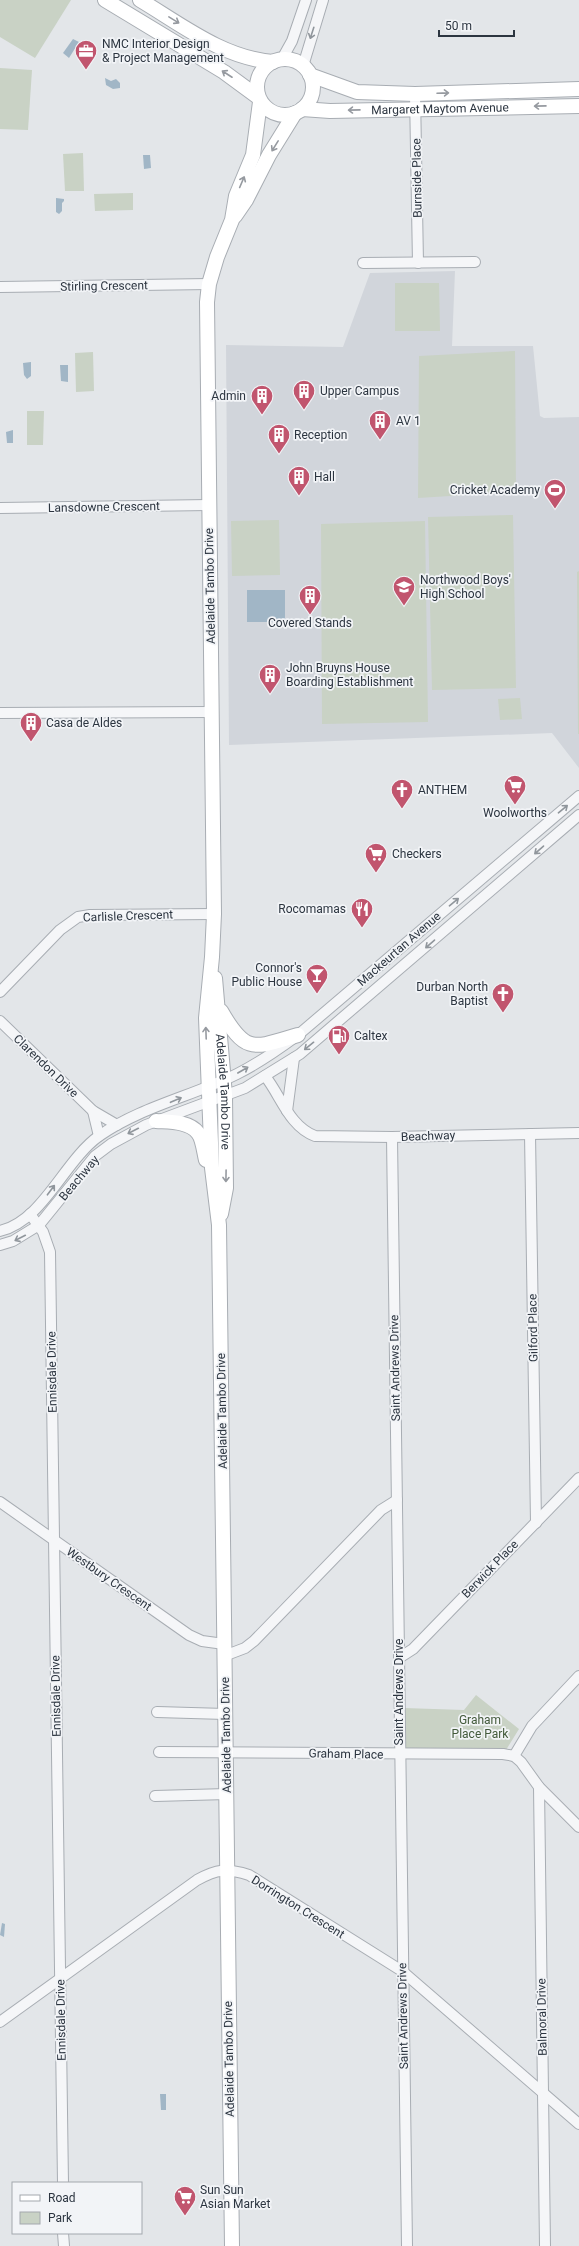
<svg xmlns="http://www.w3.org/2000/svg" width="579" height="2246" viewBox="0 0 579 2246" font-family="Roboto,sans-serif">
<rect width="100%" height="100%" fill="#e3e6e9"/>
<!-- built -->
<path fill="#d1d5db" d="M 455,271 L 452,346 L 533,346 L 540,416 L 544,418 L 579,417 L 579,768 L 552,733 L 229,745 L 226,345 L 343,347 L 370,273 Z"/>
<!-- green -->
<g fill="#c9d2c5">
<path d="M 0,0 L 71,0 L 35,58 L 0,37 Z"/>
<path d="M 0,68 L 32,70 L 28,130 L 0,129 Z"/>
<path d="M 83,153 L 84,191 L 65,191 L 63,154 Z"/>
<path d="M 133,193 L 133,210 L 95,211 L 94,194 Z"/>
<path d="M 395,283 L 439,283 L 440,331 L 395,331 Z"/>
<path d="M 515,351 L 516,492 L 418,498 L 419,356 Z"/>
<path d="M 93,352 L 94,391 L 76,392 L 75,353 Z"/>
<path d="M 27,411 L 44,411 L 43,445 L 27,445 Z"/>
<path d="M 513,515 L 516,688 L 432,690 L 428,517 Z"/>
<path d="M 279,520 L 280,575 L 232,576 L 231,521 Z"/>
<path d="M 425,521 L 428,722 L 322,724 L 321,524 Z"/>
<path d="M 579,571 L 579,734 L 578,734 L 577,572 Z"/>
<path d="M 520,698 L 522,719 L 500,720 L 498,699 Z"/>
<path d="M 476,1695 L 519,1729 L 506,1750 L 406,1750 L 404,1708 L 464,1710 Z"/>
</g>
<!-- water -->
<g fill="#a1b6c6">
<path d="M 73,39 L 79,42 L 69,58 L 63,53 Z"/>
<path d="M 105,78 L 111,81 L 116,79 L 120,83 L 120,88 L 113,89 L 106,85 Z"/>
<path d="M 143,155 L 150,155 L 151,168 L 144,169 Z"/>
<path d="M 56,198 L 64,199 L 64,201 L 62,203 L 62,211 L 59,214 L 56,212 Z"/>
<path d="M 31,362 L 31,376 L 27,379 L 24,375 L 23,363 Z"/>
<path d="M 60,365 L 68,365 L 68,382 L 61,381 Z"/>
<path d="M 13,430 L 13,443 L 7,443 L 6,432 Z"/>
<rect x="247" y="590" width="38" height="32"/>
<path d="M 2,1923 L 5,1924 L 4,1937 L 0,1935 Z"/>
<path d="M 160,2094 L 166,2094 L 166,2110 L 161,2110 Z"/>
</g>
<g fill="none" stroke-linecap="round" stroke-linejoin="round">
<!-- street casing -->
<g stroke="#a8adb3" stroke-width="12">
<g id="street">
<path d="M 282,59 L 292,41 L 306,0"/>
<path d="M 303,66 L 323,0"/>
<path d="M 415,94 L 418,263"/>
<path d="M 363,263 L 475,262"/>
<path d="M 0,287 L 209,284"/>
<path d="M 0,508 L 209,505"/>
<path d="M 0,713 L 212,712"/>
<path d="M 0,992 L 60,930 L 78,917 L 90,915 L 214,914"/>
<path d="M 0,1021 L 93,1111 L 117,1125"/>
<path d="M 265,1076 C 281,1096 289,1126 315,1136 L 392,1137 L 579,1133"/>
<path d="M 93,1111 L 99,1136"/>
<path d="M 287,1111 L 294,1058"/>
<path d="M 530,1134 L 536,1523"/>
<path d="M 392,1137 L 407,2246"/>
<path d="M 30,1214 L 43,1232 L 50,1252 L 63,2183"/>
<path d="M 0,1231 C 43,1221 64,1161 99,1136 C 140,1107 193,1096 237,1074 C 259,1063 279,1049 298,1035 L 579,796"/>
<path d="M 0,1245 L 13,1241 L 39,1225 L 95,1156 L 111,1144 L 146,1125 L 245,1088 L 300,1054 L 579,815"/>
<path d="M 0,1502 L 189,1635 L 202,1641 L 224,1644"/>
<path d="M 224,1656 L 245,1648 L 254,1641 L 381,1510 L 397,1500"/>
<path d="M 399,1658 L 413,1649 L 579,1478"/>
<path d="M 157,1712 L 225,1714"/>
<path d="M 159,1752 L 503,1754 L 514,1756 L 521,1762 L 539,1787 L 579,1827"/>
<path d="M 514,1756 L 532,1726 L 579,1676"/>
<path d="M 539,1787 L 545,2246"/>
<path d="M 155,1796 L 227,1794"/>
<path d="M 0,2022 L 197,1880 C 217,1869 226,1868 249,1875 L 402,1971 L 579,2124"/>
<path d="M 63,2233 L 64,2246"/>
</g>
</g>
<!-- secondary casing -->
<g stroke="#a8adb3" stroke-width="16">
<g id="secondary">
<path d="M 105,0 L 224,72 L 258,97"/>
<path d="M 140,0 C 182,25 223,58 273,62"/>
<circle cx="285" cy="87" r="28"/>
<path d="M 310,75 L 357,92 L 415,94 L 579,89"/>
<path id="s1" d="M 302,109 L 330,111 L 579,106"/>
<path d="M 235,216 L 246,200 L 269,155 L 295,113"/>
<path id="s2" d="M 215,978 L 225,1095 L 226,1188 L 221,1214"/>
<path d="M 221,1011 C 246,1055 254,1048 298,1035"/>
<path d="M 156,1121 C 169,1122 189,1121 198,1133 C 203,1139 204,1153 206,1160"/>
<path d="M 232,2246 L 219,1225 L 212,1168 L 206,1018 L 212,957 L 214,914 L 207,302 L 209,284 L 217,257 L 232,220 L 236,196 L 253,155 L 260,102"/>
</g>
</g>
<!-- street -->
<use href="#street" stroke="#f5f6f8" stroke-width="10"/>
<!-- secondary -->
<use href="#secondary" stroke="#fff" stroke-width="14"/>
</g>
<!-- one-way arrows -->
<defs><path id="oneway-shaft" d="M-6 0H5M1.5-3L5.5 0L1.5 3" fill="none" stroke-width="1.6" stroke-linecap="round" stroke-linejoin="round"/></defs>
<g stroke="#969aa0">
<use href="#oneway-shaft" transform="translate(174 20) rotate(31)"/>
<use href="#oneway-shaft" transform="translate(227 74) rotate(-147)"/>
<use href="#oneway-shaft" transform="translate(443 93) rotate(-2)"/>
<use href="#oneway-shaft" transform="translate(540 106) rotate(179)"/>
<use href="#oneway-shaft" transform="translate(354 110) rotate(179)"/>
<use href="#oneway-shaft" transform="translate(275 146) rotate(122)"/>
<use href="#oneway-shaft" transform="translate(242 182) rotate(-67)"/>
<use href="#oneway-shaft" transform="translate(206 1033) rotate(-92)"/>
<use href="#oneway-shaft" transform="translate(226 1176) rotate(91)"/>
</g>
<g stroke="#90969c">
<use href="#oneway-shaft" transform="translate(312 33) rotate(108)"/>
<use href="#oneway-shaft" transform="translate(563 809) rotate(-40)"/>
<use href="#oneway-shaft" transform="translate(539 850) rotate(139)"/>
<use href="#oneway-shaft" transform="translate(454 902) rotate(-40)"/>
<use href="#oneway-shaft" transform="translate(430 944) rotate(139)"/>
<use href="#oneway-shaft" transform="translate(309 1046) rotate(141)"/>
<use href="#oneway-shaft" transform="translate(243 1070) rotate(-30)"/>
<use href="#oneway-shaft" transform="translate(176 1100) rotate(-23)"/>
<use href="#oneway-shaft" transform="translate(133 1131) rotate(153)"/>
<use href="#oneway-shaft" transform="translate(51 1190) rotate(-53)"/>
<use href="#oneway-shaft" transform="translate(20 1238) rotate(153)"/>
</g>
<!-- icons -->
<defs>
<g id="office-pin" transform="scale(1.15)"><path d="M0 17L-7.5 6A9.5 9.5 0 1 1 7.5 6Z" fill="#c1556e" stroke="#f2f4f7"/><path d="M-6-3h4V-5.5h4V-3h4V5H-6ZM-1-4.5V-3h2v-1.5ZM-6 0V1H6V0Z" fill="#fff"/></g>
<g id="building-pin" transform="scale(1.15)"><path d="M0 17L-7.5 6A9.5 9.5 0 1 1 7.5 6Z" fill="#c1556e" stroke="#f2f4f7"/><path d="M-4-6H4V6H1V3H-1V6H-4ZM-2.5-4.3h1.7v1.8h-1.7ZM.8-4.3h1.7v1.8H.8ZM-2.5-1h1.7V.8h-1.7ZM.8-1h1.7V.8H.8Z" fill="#fff"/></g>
<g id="stadium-pin" transform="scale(1.15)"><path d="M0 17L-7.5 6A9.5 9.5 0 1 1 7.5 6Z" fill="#c1556e" stroke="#f2f4f7"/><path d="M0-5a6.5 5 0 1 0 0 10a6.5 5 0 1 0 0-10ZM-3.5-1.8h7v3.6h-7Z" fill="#fff"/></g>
<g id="school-pin" transform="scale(1.15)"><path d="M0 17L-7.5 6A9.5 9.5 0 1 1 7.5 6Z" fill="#c1556e" stroke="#f2f4f7"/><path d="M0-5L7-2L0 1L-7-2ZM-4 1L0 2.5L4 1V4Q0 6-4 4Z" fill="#fff"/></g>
<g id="supermarket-pin" transform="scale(1.15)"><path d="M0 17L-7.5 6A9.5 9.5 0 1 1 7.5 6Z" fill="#c1556e" stroke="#f2f4f7"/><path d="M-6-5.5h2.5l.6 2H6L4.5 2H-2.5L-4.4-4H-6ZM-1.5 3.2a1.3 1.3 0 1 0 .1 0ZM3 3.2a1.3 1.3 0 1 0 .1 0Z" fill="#fff"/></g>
<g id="church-pin" transform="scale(1.15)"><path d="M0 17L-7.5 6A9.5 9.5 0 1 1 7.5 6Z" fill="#c1556e" stroke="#f2f4f7"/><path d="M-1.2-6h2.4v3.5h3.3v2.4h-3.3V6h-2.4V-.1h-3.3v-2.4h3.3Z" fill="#fff"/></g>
<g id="restaurant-pin" transform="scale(1.15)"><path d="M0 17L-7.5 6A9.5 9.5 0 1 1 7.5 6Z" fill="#c1556e" stroke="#f2f4f7"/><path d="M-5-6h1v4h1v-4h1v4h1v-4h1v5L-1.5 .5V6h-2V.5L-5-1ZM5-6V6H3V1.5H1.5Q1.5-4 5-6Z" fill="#fff"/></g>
<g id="bar-pin" transform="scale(1.15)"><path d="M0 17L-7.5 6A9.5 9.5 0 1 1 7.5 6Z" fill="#c1556e" stroke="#f2f4f7"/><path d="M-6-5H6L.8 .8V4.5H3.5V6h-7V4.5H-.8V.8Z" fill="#fff"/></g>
<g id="fuel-pin" transform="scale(1.15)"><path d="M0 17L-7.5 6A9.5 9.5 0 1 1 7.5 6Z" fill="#c1556e" stroke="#f2f4f7"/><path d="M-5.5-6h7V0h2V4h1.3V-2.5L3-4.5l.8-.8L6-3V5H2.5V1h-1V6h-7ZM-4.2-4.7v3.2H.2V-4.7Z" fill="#fff"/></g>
</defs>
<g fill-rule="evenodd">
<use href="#office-pin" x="86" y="51"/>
<use href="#building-pin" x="304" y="391"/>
<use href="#building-pin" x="262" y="396"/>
<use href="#building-pin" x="380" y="421"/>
<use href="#building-pin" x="279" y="435"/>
<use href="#building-pin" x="299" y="477"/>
<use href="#stadium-pin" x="555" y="490"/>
<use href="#school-pin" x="404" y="587"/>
<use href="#building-pin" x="310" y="596"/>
<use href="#building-pin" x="270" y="675"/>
<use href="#building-pin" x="31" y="723"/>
<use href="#supermarket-pin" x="515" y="786"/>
<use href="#church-pin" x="402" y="790"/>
<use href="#supermarket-pin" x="376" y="854"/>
<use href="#restaurant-pin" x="362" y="909"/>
<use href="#bar-pin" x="317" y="975"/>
<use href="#church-pin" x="503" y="994"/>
<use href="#fuel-pin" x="339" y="1036"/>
<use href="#supermarket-pin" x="185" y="2197"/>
</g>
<g text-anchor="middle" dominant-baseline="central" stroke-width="3.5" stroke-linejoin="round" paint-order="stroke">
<!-- poi labels -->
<g font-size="12" fill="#2c3540" stroke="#f2f4f7" text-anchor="start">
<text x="102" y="44">NMC Interior Design<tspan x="102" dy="14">&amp; Project Management</tspan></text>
<text x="320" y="391">Upper Campus</text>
<text x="246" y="396" text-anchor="end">Admin</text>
<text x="396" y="421">AV 1</text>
<text x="294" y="435">Reception</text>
<text x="314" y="477">Hall</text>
<text x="540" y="490" text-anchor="end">Cricket Academy</text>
<text x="420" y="580">Northwood Boys'<tspan x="420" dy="14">High School</tspan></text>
<text x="310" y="623" text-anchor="middle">Covered Stands</text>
<text x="286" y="668">John Bruyns House<tspan x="286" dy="14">Boarding Establishment</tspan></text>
<text x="46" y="723">Casa de Aldes</text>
<text x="418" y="790">ANTHEM</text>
<text x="515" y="813" text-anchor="middle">Woolworths</text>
<text x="392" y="854">Checkers</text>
<text x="346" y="909" text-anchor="end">Rocomamas</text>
<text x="302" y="968" text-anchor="end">Connor's<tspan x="302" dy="14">Public House</tspan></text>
<text x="488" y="987" text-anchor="end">Durban North<tspan x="488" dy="14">Baptist</tspan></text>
<text x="354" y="1036">Caltex</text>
<text x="200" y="2190">Sun Sun<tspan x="200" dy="14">Asian Market</tspan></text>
</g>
<!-- street labels -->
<g font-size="12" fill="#2c3540" stroke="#f2f4f7">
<text stroke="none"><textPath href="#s1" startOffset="138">Margaret Maytom Avenue</textPath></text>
<text transform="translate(417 178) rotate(-91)">Burnside Place</text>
<text transform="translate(104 286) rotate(-1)">Stirling Crescent</text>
<text transform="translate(104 507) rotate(-1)">Lansdowne Crescent</text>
<text transform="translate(210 586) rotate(-91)">Adelaide Tambo Drive</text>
<text transform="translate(128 916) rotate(-2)">Carlisle Crescent</text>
<text transform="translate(399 949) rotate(-41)">Mackeurtan Avenue</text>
<text transform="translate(46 1066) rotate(44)">Clarendon Drive</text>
<text stroke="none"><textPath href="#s2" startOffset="114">Adelaide Tambo Drive</textPath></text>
<text transform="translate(428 1136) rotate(-2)">Beachway</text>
<text transform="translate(79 1178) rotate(-50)">Beachway</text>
<text transform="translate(533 1328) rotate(-91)">Gilford Place</text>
<text transform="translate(395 1368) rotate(-91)">Saint Andrews Drive</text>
<text transform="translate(52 1372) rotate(-91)">Ennisdale Drive</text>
<text transform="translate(222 1411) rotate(-91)">Adelaide Tambo Drive</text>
<text transform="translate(490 1569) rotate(-46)">Berwick Place</text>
<text transform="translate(109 1579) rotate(35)">Westbury Crescent</text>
<text transform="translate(399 1692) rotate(-90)">Saint Andrews Drive</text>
<text transform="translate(56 1696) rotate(-91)">Ennisdale Drive</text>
<text transform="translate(226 1735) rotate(-91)">Adelaide Tambo Drive</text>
<text transform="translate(346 1754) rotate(1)">Graham Place</text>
<text transform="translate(298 1907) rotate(32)">Dorrington Crescent</text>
<text transform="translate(403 2016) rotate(-91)">Saint Andrews Drive</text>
<text transform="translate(542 2017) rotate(-91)">Balmoral Drive</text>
<text transform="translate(61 2020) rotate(-91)">Ennisdale Drive</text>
<text transform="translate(229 2059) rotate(-91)">Adelaide Tambo Drive</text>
</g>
<!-- park labels -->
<g font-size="12" fill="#435a3b" stroke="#f2f4f7">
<text x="480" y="1720">Graham<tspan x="480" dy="14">Place Park</tspan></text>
</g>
</g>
<!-- legend -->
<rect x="12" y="2182" width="130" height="52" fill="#f2f4f7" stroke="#a3a8ae"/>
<rect x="20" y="2195" width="20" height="6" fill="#ffffff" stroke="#a3a8ae"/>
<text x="48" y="2202" font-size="12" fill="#2c3540">Road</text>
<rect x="20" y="2212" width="20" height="12" fill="#c9d2c5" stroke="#a3a8ae"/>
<text x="48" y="2222" font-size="12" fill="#2c3540">Park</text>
<!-- scale -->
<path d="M439 30v6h75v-6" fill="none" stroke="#2c3540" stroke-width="2"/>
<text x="445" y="30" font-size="12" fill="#2c3540" stroke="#f2f4f7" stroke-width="3" paint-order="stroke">50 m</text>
</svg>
